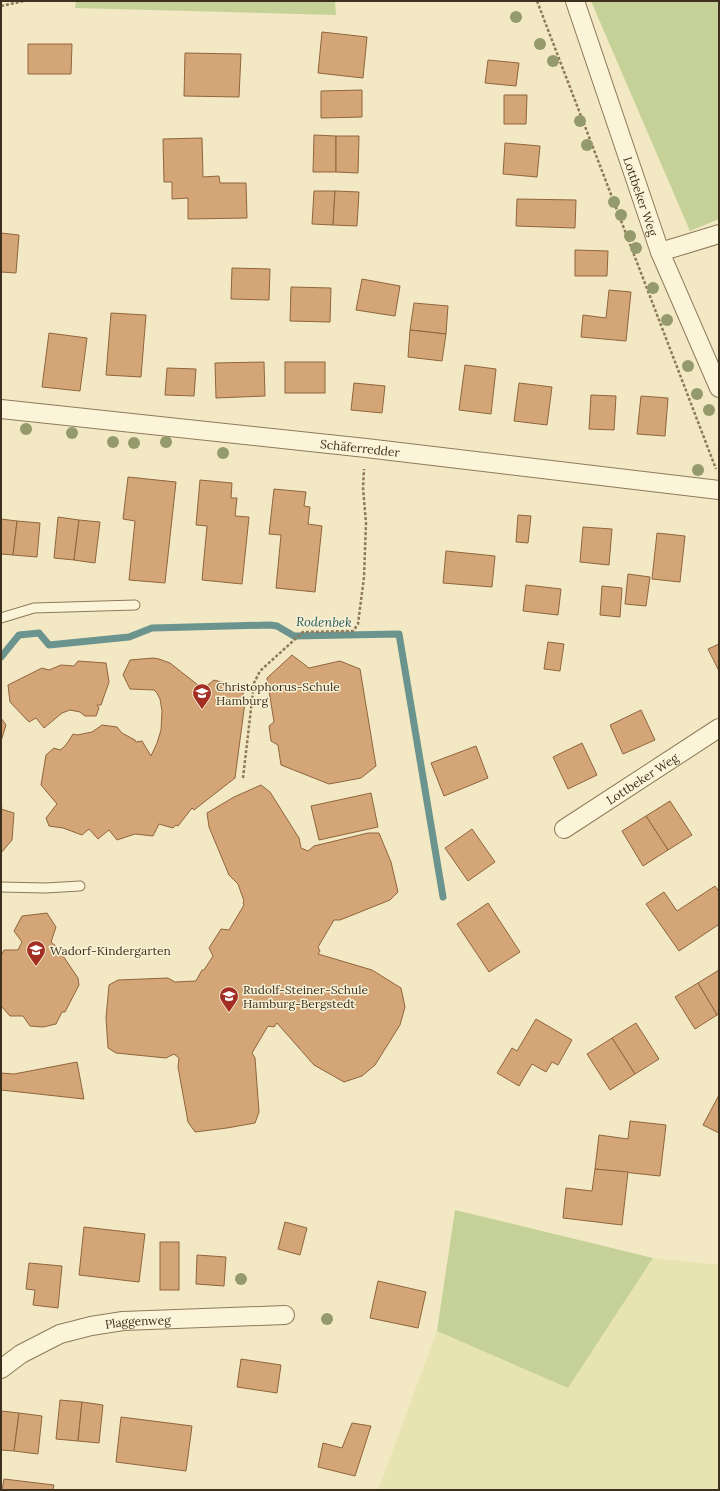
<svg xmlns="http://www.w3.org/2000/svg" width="720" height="1491" viewBox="0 0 720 1491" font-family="Lora,serif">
<rect width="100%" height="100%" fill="#f2e8c4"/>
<!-- farmland -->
<path fill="#e8e4b1" d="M 653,1258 L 719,1265 L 719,1490 L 378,1490 L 437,1331 L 568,1388 Z"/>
<!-- green -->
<g fill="#c5d197">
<path d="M 76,1 L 335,1 L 336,15 L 75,8 Z"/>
<path d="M 591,1 L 719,1 L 719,219 L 690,231 Z"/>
<path d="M 455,1210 L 653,1258 L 568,1388 L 437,1331 Z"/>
</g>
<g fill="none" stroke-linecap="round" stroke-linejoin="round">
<!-- stream -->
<path stroke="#6c948e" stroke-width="7" d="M 1,657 L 19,635 L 39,633 L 49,645 L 129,637 L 152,628 L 270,625 L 277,626 L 294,636 L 399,634 L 443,897"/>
</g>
<!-- building -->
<g fill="#d3a577" stroke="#90653d">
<path d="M 322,32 L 367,37 L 363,78 L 318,73 Z"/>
<path d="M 28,44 L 72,44 L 71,74 L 28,74 Z"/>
<path d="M 185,53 L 241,54 L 239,97 L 184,96 Z"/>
<path d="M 488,60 L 519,63 L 516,86 L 485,83 Z"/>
<path d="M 362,90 L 362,117 L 321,118 L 321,91 Z"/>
<path d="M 504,95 L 527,95 L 526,124 L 504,124 Z"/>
<path d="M 314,135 L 336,136 L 336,172 L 313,172 Z"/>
<path d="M 336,136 L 359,136 L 358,173 L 336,172 Z"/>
<path d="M 202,138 L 203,177 L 219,176 L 220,183 L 246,183 L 247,218 L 188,219 L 188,198 L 172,199 L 172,182 L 164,182 L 163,139 Z"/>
<path d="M 505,143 L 540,146 L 537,177 L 503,174 Z"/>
<path d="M 314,191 L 335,191 L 333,225 L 312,224 Z"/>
<path d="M 335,191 L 359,192 L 357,226 L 333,225 Z"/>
<path d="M 517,199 L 576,200 L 575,228 L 516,226 Z"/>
<path d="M 1,233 L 19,235 L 16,273 L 1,272 Z"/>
<path d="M 575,250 L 608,251 L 607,276 L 575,276 Z"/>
<path d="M 232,268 L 270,269 L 269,300 L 231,299 Z"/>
<path d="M 362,279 L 400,286 L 395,316 L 356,310 Z"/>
<path d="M 291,287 L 331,288 L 330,322 L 290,321 Z"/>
<path d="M 609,290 L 631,292 L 626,341 L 581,337 L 583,315 L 606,318 Z"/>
<path d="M 414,303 L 448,306 L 446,334 L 410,330 Z"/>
<path d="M 111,313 L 146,315 L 141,377 L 106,375 Z"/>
<path d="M 410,330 L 446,334 L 442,361 L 408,357 Z"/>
<path d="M 49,333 L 87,338 L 80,391 L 42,387 Z"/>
<path d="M 264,362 L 265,396 L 216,398 L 215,363 Z"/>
<rect x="285" y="362" width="40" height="31"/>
<path d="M 465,365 L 496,369 L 491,414 L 459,410 Z"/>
<path d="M 167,368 L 196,369 L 194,396 L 165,395 Z"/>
<path d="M 354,383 L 385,386 L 382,413 L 351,410 Z"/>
<path d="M 519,383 L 552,387 L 547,425 L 514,421 Z"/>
<path d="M 591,395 L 616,396 L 614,430 L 589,429 Z"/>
<path d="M 641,396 L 668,398 L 665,436 L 637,434 Z"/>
<path d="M 128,477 L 176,482 L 165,583 L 129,580 L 135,521 L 123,519 Z"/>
<path d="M 200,480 L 232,483 L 231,498 L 237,498 L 235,516 L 249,517 L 242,584 L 202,580 L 207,526 L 196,525 Z"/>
<path d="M 274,489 L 306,492 L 304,506 L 310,507 L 308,524 L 322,526 L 315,592 L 276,588 L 281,535 L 269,534 Z"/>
<path d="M 518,515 L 531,516 L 528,543 L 516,542 Z"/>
<path d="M 58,517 L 79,520 L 74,560 L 54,558 Z"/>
<path d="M 1,519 L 17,521 L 13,555 L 1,554 Z"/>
<path d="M 79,520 L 100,522 L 95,563 L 74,560 Z"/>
<path d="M 17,521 L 40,523 L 37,557 L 13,555 Z"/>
<path d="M 583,527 L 612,529 L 609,565 L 580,562 Z"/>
<path d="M 657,533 L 685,536 L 680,582 L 652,579 Z"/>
<path d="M 446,551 L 495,556 L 492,587 L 443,583 Z"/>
<path d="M 628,574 L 650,577 L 646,606 L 625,604 Z"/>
<path d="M 526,585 L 561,589 L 558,615 L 523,611 Z"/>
<path d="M 602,586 L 622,588 L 620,617 L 600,615 Z"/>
<path d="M 548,642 L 564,644 L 560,671 L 544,669 Z"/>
<path d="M 719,644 L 719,671 L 708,649 Z"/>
<path d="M 292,655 L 309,668 L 340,661 L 360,669 L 376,766 L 361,778 L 329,784 L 281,765 L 278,745 L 271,741 L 269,726 L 274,722 L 267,678 Z"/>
<path d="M 153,658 L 159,659 L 170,663 L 203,689 L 214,680 L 242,688 L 245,702 L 235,778 L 194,810 L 192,808 L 178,826 L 176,825 L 173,828 L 159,824 L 153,836 L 135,834 L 117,840 L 109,830 L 98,839 L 89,829 L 82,835 L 63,828 L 49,826 L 46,818 L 57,804 L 41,785 L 46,755 L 54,748 L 60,750 L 64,747 L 68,742 L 73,734 L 77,735 L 92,732 L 102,725 L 117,727 L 122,733 L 135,740 L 136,742 L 142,741 L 151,756 L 157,743 L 161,730 L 162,711 L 160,699 L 157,693 L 154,690 L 130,689 L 123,675 L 130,660 Z"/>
<path d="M 78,661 L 106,663 L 109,682 L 101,705 L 97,705 L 99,708 L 96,716 L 85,716 L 80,712 L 70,710 L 62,713 L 44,728 L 36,718 L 29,722 L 10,702 L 8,685 L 42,668 L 49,670 L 61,665 L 74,666 Z"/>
<path d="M 641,710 L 655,740 L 623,754 L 610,725 Z"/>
<path d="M 1,718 L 6,725 L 1,741 Z"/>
<path d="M 582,743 L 597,775 L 568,789 L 553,757 Z"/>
<path d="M 476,746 L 488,778 L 444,796 L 431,763 Z"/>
<path d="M 261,785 L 270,792 L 299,838 L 301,848 L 308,851 L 314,846 L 368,833 L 379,833 L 391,862 L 398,892 L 390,900 L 340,920 L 334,920 L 318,947 L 320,951 L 318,954 L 372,970 L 401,988 L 405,1007 L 400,1025 L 375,1065 L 362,1076 L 344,1082 L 314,1065 L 277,1023 L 274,1027 L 268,1026 L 252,1053 L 255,1058 L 259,1112 L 255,1123 L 227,1128 L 195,1132 L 188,1122 L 178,1067 L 179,1058 L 174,1054 L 166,1058 L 116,1053 L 108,1048 L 106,1018 L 109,985 L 118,980 L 168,978 L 175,982 L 196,981 L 202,970 L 204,970 L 213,956 L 209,948 L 221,929 L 229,930 L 244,905 L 243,903 L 244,901 L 238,884 L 229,875 L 209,827 L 207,813 L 234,797 Z"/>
<path d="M 371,793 L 378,827 L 319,840 L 311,806 Z"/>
<path d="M 670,801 L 692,835 L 668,850 L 646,816 Z"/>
<path d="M 1,806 L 2,806 L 1,809 L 14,813 L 12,840 L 1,853 Z"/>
<path d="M 646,816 L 668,850 L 643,866 L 622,831 Z"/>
<path d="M 472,829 L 495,862 L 468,881 L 445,848 Z"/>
<path d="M 715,886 L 719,892 L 719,927 L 718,925 L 679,951 L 646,904 L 664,892 L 677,911 Z"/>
<path d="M 488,903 L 520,952 L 489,972 L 457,924 Z"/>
<path d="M 47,913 L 56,927 L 51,942 L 57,947 L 78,978 L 79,985 L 65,1012 L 62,1012 L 56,1024 L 43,1027 L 30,1026 L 23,1016 L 10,1016 L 1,1006 L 1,956 L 4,950 L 18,950 L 22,942 L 14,931 L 22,916 Z"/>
<path d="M 719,970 L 719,1014 L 717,1015 L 698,983 Z"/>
<path d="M 698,983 L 717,1015 L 695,1029 L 675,997 Z"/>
<path d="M 536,1019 L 572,1040 L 558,1065 L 552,1062 L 546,1072 L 532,1064 L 519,1086 L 497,1073 L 512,1048 L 517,1051 Z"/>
<path d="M 636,1023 L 659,1059 L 635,1074 L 612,1038 Z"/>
<path d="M 612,1038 L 635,1074 L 610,1090 L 587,1054 Z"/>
<path d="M 77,1062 L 84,1099 L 1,1090 L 1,1073 L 14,1074 Z"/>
<path d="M 719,1095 L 719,1133 L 703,1125 Z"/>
<path d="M 630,1121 L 666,1125 L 660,1176 L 595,1169 L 599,1135 L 628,1139 Z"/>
<path d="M 595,1169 L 628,1172 L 622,1225 L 563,1218 L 566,1188 L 592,1191 Z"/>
<path d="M 285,1222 L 307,1228 L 300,1255 L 278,1249 Z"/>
<path d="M 84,1227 L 145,1234 L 139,1282 L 79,1275 Z"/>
<rect x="160" y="1242" width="19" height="48"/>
<path d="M 197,1255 L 226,1257 L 224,1286 L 196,1284 Z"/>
<path d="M 29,1263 L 62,1266 L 58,1308 L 33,1305 L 35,1290 L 26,1289 Z"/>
<path d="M 378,1281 L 426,1292 L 418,1328 L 370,1318 Z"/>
<path d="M 241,1359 L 281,1365 L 277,1393 L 237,1387 Z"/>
<path d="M 60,1400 L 82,1402 L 78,1441 L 56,1439 Z"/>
<path d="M 82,1402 L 103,1405 L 99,1443 L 78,1441 Z"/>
<path d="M 1,1411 L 19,1413 L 14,1451 L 1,1450 Z"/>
<path d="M 19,1413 L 42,1416 L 38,1454 L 14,1451 Z"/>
<path d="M 121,1417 L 192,1426 L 186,1471 L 116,1462 Z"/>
<path d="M 352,1423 L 371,1426 L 355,1476 L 318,1467 L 323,1443 L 342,1448 Z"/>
<path d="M 4,1479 L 54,1485 L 53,1490 L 2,1490 Z"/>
</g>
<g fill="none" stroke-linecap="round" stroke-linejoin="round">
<!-- lane casing -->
<g stroke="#8e7a59" stroke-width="11">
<g id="lane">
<path d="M 1,618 L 34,608 L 135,605"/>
<path d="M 1,887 L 45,888 L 80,886"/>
</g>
</g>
<!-- street casing -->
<g stroke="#8e7a59" stroke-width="20">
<g id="street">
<path id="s1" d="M 575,1 L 660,252 L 719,388"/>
<path d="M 660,252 L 719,234"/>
<path id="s2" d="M 1,409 L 366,448 L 719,490"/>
<path id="s3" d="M 564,829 L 719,728"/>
<path id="s4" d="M 1,1369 L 21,1354 L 60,1334 L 91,1326 L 123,1321 L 285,1315"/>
</g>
</g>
<!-- path -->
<g stroke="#8e7a59" stroke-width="2.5" stroke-dasharray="3 2" stroke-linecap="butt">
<path d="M 537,1 L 716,469"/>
<path d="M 1,6 L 24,1"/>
<path d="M 243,778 L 254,683 L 260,671 L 303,632 L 353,631 L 358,624 L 364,577 L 366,523 L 363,488 L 364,469"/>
</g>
<!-- lane -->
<use href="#lane" stroke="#fbf4d9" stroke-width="9"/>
<!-- street -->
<use href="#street" stroke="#fbf4d9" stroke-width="18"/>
</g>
<!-- trees -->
<g fill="#949a6b">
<circle cx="516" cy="17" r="6"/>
<circle cx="540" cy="44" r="6"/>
<circle cx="553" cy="61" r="6"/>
<circle cx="580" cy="121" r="6"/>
<circle cx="587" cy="145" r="6"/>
<circle cx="614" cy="202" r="6"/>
<circle cx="621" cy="215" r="6"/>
<circle cx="630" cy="236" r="6"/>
<circle cx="636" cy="248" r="6"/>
<circle cx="653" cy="288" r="6"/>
<circle cx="667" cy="320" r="6"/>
<circle cx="688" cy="366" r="6"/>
<circle cx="697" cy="394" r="6"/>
<circle cx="709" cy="410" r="6"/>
<circle cx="26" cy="429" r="6"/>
<circle cx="72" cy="433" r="6"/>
<circle cx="113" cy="442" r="6"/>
<circle cx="166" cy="442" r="6"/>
<circle cx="134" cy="443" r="6"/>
<circle cx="223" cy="453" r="6"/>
<circle cx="698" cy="470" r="6"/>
<circle cx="241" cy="1279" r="6"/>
<circle cx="327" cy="1319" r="6"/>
</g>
<!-- icons -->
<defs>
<g id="school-pin" transform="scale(1)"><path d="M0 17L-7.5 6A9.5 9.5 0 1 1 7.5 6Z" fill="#a32e24" stroke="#f8f1d5"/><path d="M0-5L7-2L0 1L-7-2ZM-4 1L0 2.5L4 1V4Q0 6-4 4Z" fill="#fff"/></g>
</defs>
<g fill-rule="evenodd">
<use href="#school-pin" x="202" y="693"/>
<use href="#school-pin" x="36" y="950"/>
<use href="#school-pin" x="229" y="996"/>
</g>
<g text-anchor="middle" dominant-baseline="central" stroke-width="3" stroke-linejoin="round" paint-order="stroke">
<!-- street labels -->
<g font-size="12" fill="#3d301e" stroke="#f8f1d5">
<text stroke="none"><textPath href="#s1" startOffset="206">Lottbeker Weg</textPath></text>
<text stroke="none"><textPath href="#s2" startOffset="361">Schäferredder</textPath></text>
<text stroke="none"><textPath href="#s3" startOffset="93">Lottbeker Weg</textPath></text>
<text stroke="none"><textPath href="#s4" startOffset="148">Plaggenweg</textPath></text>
</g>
<!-- poi labels -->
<g font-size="12" fill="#3d301e" stroke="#f8f1d5" text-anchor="start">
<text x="216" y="686">Christophorus-Schule<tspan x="216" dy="14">Hamburg</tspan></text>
<text x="50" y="950">Wadorf-Kindergarten</text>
<text x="243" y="989">Rudolf-Steiner-Schule<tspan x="243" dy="14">Hamburg-Bergstedt</tspan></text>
</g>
<!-- water labels -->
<g font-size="13" font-style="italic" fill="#2c5d5e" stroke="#f8f1d5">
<text transform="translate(324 622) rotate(1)">Rodenbek</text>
</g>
</g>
<!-- border -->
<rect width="720" height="1491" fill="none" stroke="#3d301e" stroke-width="4"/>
</svg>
